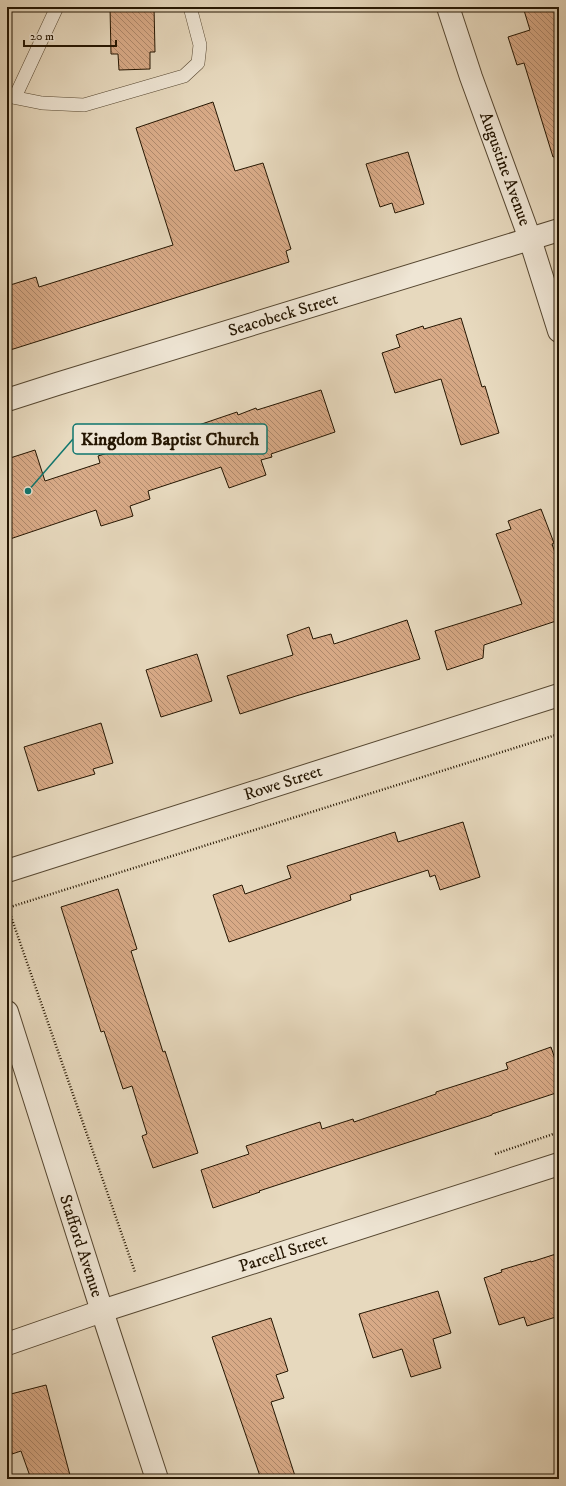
<svg xmlns="http://www.w3.org/2000/svg" width="566" height="1486" viewBox="0 0 566 1486" font-family="'IM FELL DW Pica',serif">
<defs>
<pattern id="building-back-hatch" width="6" height="6" patternUnits="userSpaceOnUse"><rect width="6" height="6" fill="#d8aa87"/><path d="M-1 5l2 2M0 0l6 6M5-1l2 2" fill="none" stroke="#af896c"/></pattern>
</defs>
<rect width="100%" height="100%" fill="#e7d9be"/>
<filter id="stains"><feTurbulence type="fractalNoise" baseFrequency=".005" numOctaves="4"/><feColorMatrix values="0 0 0 0 .2 0 0 0 0 .09 0 0 0 0 .02 0 0 0 .5 -.17"/></filter>
<radialGradient id="worn" r=".72"><stop offset=".6" stop-color="#630" stop-opacity="0"/><stop offset="1" stop-color="#630" stop-opacity=".3"/></radialGradient>
<!-- building -->
<g fill="url(#building-back-hatch)" stroke="#251602">
<path d="M 110,7 L 154,7 L 155,52 L 150,52 L 150,69 L 119,70 L 118,54 L 111,54 Z"/>
<path d="M 523,7 L 559,7 L 559,156 L 553,157 L 524,63 L 517,65 L 508,37 L 530,30 Z"/>
<path d="M 213,102 L 235,171 L 263,163 L 291,249 L 286,251 L 289,262 L 7,351 L 7,286 L 36,277 L 39,287 L 173,245 L 136,128 Z"/>
<path d="M 408,152 L 424,204 L 395,213 L 392,203 L 380,207 L 366,164 Z"/>
<path d="M 461,318 L 482,387 L 485,386 L 499,433 L 461,445 L 441,379 L 395,393 L 382,353 L 400,347 L 396,335 L 423,326 L 424,329 Z"/>
<path d="M 321,390 L 335,432 L 271,454 L 272,457 L 261,460 L 266,475 L 229,488 L 221,467 L 148,491 L 150,499 L 130,506 L 133,516 L 101,526 L 96,510 L 7,540 L 7,459 L 35,450 L 45,481 L 100,463 L 98,456 L 133,445 L 134,447 L 237,412 L 238,415 L 256,408 L 257,410 Z"/>
<path d="M 541,509 L 554,543 L 552,544 L 559,564 L 559,620 L 484,645 L 483,658 L 447,670 L 435,631 L 522,604 L 496,534 L 511,529 L 508,521 Z"/>
<path d="M 407,620 L 420,659 L 296,696 L 240,714 L 227,676 L 293,655 L 287,635 L 309,627 L 313,639 L 331,634 L 334,644 Z"/>
<path d="M 197,654 L 212,701 L 161,717 L 146,670 Z"/>
<path d="M 101,723 L 113,763 L 93,769 L 95,774 L 38,791 L 24,747 Z"/>
<path d="M 463,822 L 480,877 L 440,890 L 435,875 L 430,877 L 428,870 L 350,895 L 351,900 L 229,942 L 213,895 L 242,885 L 245,894 L 291,878 L 287,866 L 395,832 L 398,842 Z"/>
<path d="M 118,889 L 137,949 L 131,951 L 163,1052 L 165,1051 L 198,1153 L 153,1168 L 142,1136 L 147,1134 L 132,1086 L 123,1089 L 104,1031 L 101,1032 L 61,907 Z"/>
<path d="M 551,1047 L 559,1071 L 559,1092 L 492,1114 L 492,1115 L 259,1191 L 260,1192 L 213,1208 L 201,1170 L 249,1154 L 246,1146 L 320,1122 L 322,1129 L 353,1119 L 354,1122 L 436,1094 L 436,1092 L 508,1069 L 506,1063 Z"/>
<path d="M 559,1253 L 559,1316 L 527,1326 L 524,1317 L 499,1325 L 484,1278 L 502,1272 L 501,1270 L 531,1261 L 531,1262 Z"/>
<path d="M 438,1291 L 451,1333 L 433,1339 L 441,1368 L 411,1377 L 402,1349 L 373,1358 L 359,1314 Z"/>
<path d="M 271,1318 L 288,1371 L 276,1375 L 284,1398 L 271,1402 L 296,1479 L 261,1479 L 212,1337 Z"/>
<path d="M 46,1385 L 71,1479 L 31,1479 L 21,1451 L 12,1454 L 11,1447 L 7,1448 L 7,1395 Z"/>
</g>
<g fill="none" stroke-linecap="round" stroke-linejoin="round">
<!-- lane casing -->
<g stroke="#564731" stroke-width="14">
<g id="lane">
<path d="M 7,96 L 42,103 L 84,105 L 184,76 L 198,63 L 200,45 L 190,7"/>
<path d="M 15,97 L 57,7"/>
</g>
</g>
<!-- street casing -->
<g stroke="#564731" stroke-width="24">
<g id="street">
<path d="M 448,7 L 471,77 L 530,239 L 559,331"/>
<path d="M 7,400 L 57,384 L 559,230"/>
<path d="M 7,871 L 559,695"/>
<path d="M 7,1012 L 102,1311 L 157,1479"/>
<path d="M 7,1344 L 102,1311 L 559,1164"/>
</g>
</g>
<!-- path -->
<g stroke="#251602" stroke-width="2.5" stroke-dasharray="1 2" stroke-linecap="butt">
<path d="M 7,908 L 559,734"/>
<path d="M 8,908 L 135,1272"/>
<path d="M 495,1154 L 559,1132"/>
</g>
<!-- lane -->
<use href="#lane" stroke="#efe6d5" stroke-width="13"/>
<!-- street -->
<use href="#street" stroke="#efe6d5" stroke-width="22"/>
</g>
<g text-anchor="middle" dominant-baseline="central" stroke-width="3" stroke-linejoin="round" paint-order="stroke">
<!-- street labels -->
<g font-size="17" fill="#251602" stroke="#efe6d5">
<text transform="translate(505 169) rotate(70)">Augustine Avenue</text>
<text transform="translate(283 315) rotate(-17)">Seacobeck Street</text>
<text transform="translate(283 783) rotate(-18)">Rowe Street</text>
<text transform="translate(81 1246) rotate(72)">Stafford Avenue</text>
<text transform="translate(283 1253) rotate(-18)">Parcell Street</text>
</g>
</g>
<!-- callouts -->
<path fill="none" stroke="#0f766e" stroke-width="1.5" d="M28 491L73 439"/>
<circle fill="#0f766e" stroke="#efe6d5" stroke-width="1.5" cx="28" cy="491" r="4"/>
<rect fill="#efe6d5" stroke="#0f766e" stroke-width="1.5" x="73" y="424" width="194" height="30" rx="4"/>
<g font-size="18" text-anchor="middle" font-weight="bold" fill="#251602">
<text x="170" y="445">Kingdom Baptist Church</text>
</g>
<!-- margin -->
<rect width="566" height="1486" fill="none" stroke="#e7d9be" stroke-width="24"/>
<rect x="8" y="8" width="550" height="1470" fill="none" stroke="#251602" stroke-width="2"/>
<rect x="12" y="12" width="542" height="1462" fill="none" stroke="#251602"/>
<!-- scale -->
<path d="M24 40v6h92v-6" fill="none" stroke="#251602" stroke-width="2"/>
<text x="30" y="40" font-size="12" fill="#251602" stroke="#efe6d5" stroke-width="3" paint-order="stroke">20 m</text>
<rect width="100%" height="100%" filter="url(#stains)"/>
<rect width="100%" height="100%" fill="url(#worn)"/>
</svg>
